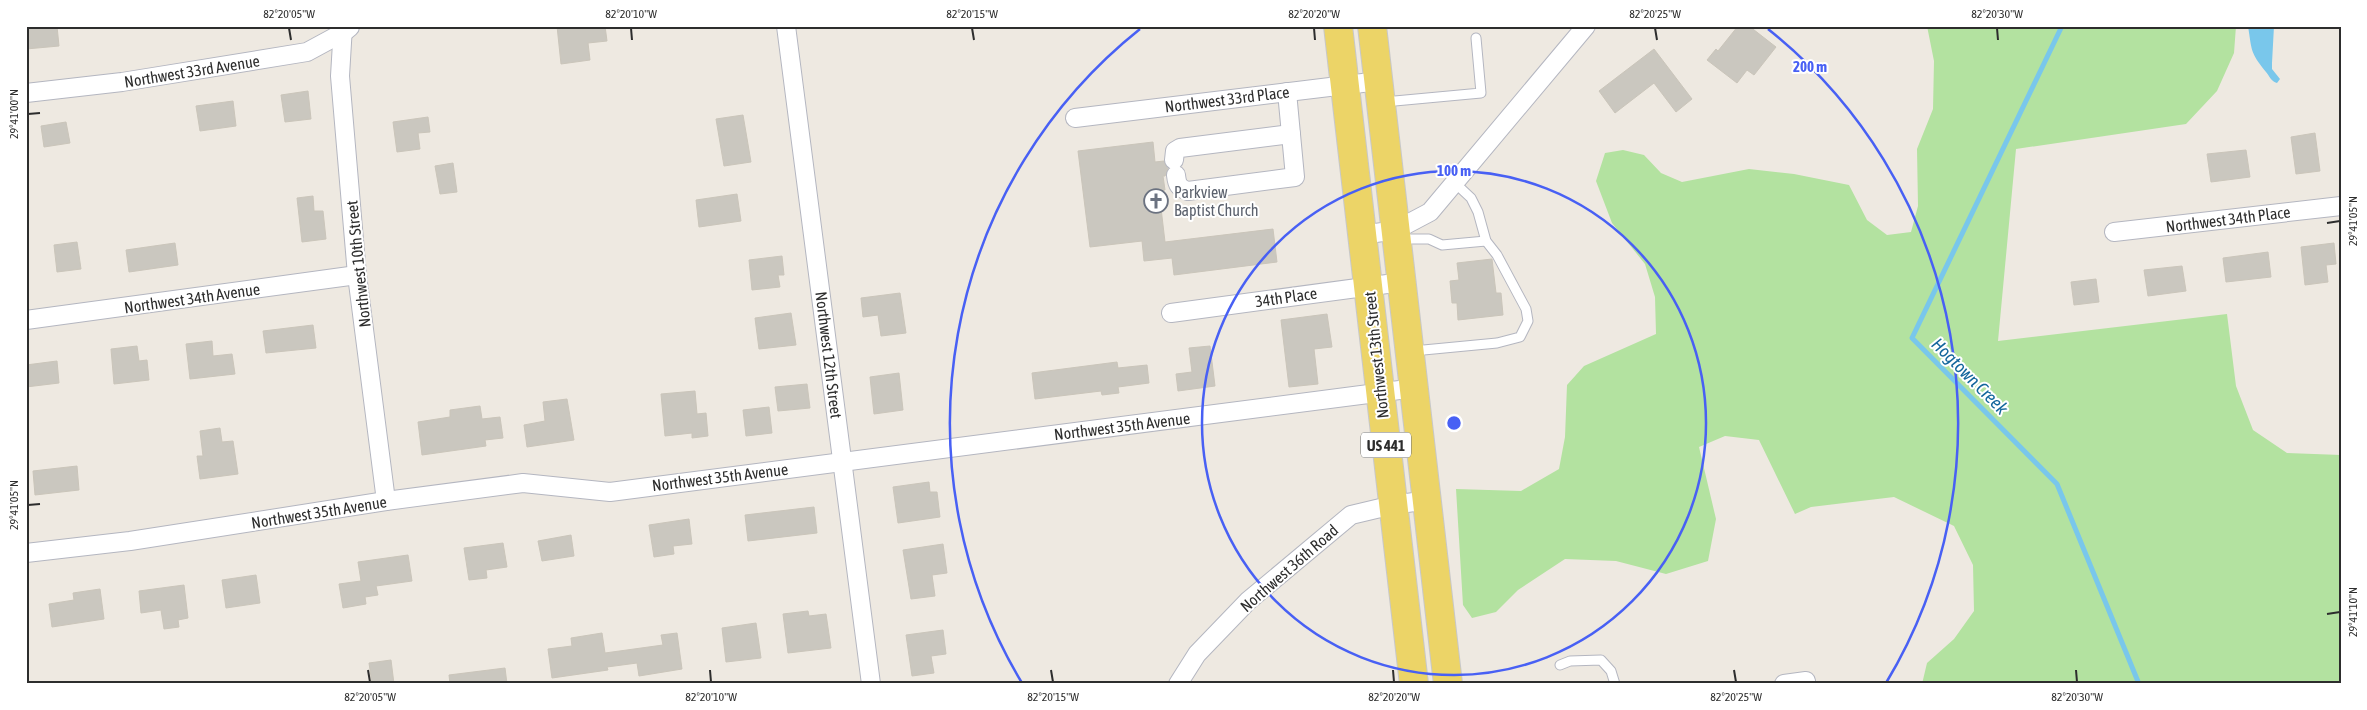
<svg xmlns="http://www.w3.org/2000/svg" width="2367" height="710" viewBox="0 0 2367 710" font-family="'Asap Condensed',sans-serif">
<rect width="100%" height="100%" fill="#eee9e1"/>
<!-- green -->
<path fill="#b3e2a0" d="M 1927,26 L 2236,26 L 2234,53 L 2217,91 L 2186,124 L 2016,149 L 1998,341 L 2227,314 L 2236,386 L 2253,430 L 2287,453 L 2341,455 L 2341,684 L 1922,684 L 1927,663 L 1954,639 L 1974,611 L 1973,565 L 1954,526 L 1894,497 L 1811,507 L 1795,514 L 1759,440 L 1725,436 L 1699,447 L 1716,519 L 1708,561 L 1666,574 L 1616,561 L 1565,559 L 1518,590 L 1496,612 L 1472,618 L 1463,605 L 1456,489 L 1521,491 L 1559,469 L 1565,437 L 1567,385 L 1584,366 L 1656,334 L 1655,297 L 1645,264 L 1612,223 L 1596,181 L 1605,153 L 1623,150 L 1644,155 L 1661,173 L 1682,182 L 1749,169 L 1794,174 L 1849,185 L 1867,220 L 1887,235 L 1911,232 L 1918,206 L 1917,149 L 1933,109 L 1934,61 Z"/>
<!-- water -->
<path fill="#79c7eb" d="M 2248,26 L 2274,26 L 2272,63 L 2272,69 L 2280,79 L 2277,83 C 2271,81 2270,77 2266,72 C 2250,52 2252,51 2248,26 Z"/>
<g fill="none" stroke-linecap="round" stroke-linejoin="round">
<!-- stream -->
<path stroke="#79c7eb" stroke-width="5" d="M 2062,26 L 1912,338 L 2057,484 L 2139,684"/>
</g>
<!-- building -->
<g fill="#cac7bf" stroke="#cac5ba">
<path d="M 26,26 L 57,26 L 59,46 L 26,49 Z"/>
<path d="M 557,26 L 605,26 L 607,41 L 588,43 L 590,60 L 561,64 Z"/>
<path d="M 1738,26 L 1749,26 L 1776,47 L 1754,75 L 1747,70 L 1737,83 L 1707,60 L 1716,49 L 1718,51 Z"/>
<path d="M 1654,49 L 1692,99 L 1676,112 L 1654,83 L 1615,113 L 1599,91 Z"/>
<path d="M 308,91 L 311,119 L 285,122 L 281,95 Z"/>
<path d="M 233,101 L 236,126 L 200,131 L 196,106 Z"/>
<path d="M 743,115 L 751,162 L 724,166 L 716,119 Z"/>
<path d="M 428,117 L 430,132 L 418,133 L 420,149 L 397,152 L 393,122 Z"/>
<path d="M 66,122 L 70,143 L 44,147 L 41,126 Z"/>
<path d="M 2315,133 L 2320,171 L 2296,174 L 2291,137 Z"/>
<path d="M 1153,142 L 1155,162 L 1164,161 L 1168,169 L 1165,176 L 1163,176 L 1165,190 L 1159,191 L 1165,242 L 1273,229 L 1277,262 L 1174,275 L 1172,258 L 1144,261 L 1142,241 L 1090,247 L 1078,151 Z"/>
<path d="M 2246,150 L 2250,177 L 2211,182 L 2207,154 Z"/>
<path d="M 453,163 L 457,192 L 440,194 L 435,166 Z"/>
<path d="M 737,194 L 741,221 L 699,227 L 696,200 Z"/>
<path d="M 313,196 L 314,211 L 323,211 L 326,239 L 302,242 L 297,198 Z"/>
<path d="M 77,242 L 81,269 L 57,272 L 54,245 Z"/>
<path d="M 175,243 L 178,265 L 129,272 L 126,250 Z"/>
<path d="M 2334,243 L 2336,264 L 2326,265 L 2328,282 L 2305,285 L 2301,247 Z"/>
<path d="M 2268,252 L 2271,277 L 2226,282 L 2223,258 Z"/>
<path d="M 782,256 L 784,275 L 778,275 L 780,287 L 752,290 L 749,260 Z"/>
<path d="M 1492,259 L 1496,293 L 1501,293 L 1503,315 L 1458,320 L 1457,303 L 1452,303 L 1450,281 L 1459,280 L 1457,263 Z"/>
<path d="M 2182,266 L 2186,291 L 2148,296 L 2144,270 Z"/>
<path d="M 2096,279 L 2099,302 L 2074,305 L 2071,282 Z"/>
<path d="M 900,293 L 906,333 L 881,336 L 878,315 L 863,317 L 861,298 Z"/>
<path d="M 791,313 L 796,345 L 759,349 L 755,318 Z"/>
<path d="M 1327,314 L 1332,347 L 1314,349 L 1318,384 L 1289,387 L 1281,320 Z"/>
<path d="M 313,325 L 316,348 L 266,353 L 263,331 Z"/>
<path d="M 212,341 L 213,356 L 232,354 L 235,374 L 190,379 L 186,344 Z"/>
<path d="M 137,346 L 139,361 L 147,360 L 149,380 L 114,384 L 111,349 Z"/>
<path d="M 1210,346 L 1215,386 L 1178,391 L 1176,374 L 1192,372 L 1189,348 Z"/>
<path d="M 57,361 L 59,383 L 26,387 L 26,365 Z"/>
<path d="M 1117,362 L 1118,368 L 1147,365 L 1149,383 L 1118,387 L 1119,393 L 1102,395 L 1101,391 L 1035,399 L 1032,373 Z"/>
<path d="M 899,373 L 903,410 L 874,414 L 870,377 Z"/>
<path d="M 807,384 L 810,408 L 778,411 L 775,387 Z"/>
<path d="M 695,391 L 697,414 L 706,413 L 708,436 L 692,438 L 692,433 L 665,436 L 661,394 Z"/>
<path d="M 567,399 L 574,440 L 527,447 L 524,425 L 545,421 L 543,402 Z"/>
<path d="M 480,406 L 482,419 L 500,417 L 503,438 L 485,440 L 486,446 L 422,455 L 418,422 L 450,417 L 450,410 Z"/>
<path d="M 769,407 L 772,433 L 746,436 L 743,410 Z"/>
<path d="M 220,428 L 222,442 L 233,441 L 238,474 L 200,479 L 197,456 L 203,456 L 200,431 Z"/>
<path d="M 77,466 L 79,490 L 35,495 L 33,471 Z"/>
<path d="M 929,482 L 930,492 L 937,492 L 940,517 L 898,523 L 893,487 Z"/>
<path d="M 814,507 L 817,533 L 748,541 L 745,515 Z"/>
<path d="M 689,519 L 692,544 L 673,546 L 674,554 L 654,557 L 649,525 Z"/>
<path d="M 571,535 L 574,556 L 542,561 L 538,541 Z"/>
<path d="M 503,543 L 507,567 L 486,570 L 487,578 L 469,580 L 464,548 Z"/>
<path d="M 943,544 L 947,573 L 932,575 L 935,596 L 911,599 L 903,550 Z"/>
<path d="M 408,555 L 412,581 L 376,586 L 378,595 L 365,597 L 366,604 L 343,608 L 339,584 L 361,581 L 358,562 Z"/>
<path d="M 256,575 L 260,603 L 226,608 L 222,580 Z"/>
<path d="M 184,585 L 188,618 L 178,620 L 179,627 L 164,629 L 161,610 L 141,613 L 139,591 Z"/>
<path d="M 100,589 L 104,619 L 52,627 L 49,604 L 74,600 L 73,593 Z"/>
<path d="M 808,611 L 809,616 L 826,614 L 831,648 L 788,653 L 783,614 Z"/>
<path d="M 756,623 L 761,658 L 726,662 L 722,628 Z"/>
<path d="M 943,630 L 946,654 L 931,656 L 934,673 L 912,676 L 906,635 Z"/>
<path d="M 602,633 L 605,653 L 663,645 L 661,635 L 677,633 L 682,669 L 639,676 L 637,663 L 607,667 L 608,670 L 552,678 L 548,649 L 572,646 L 571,638 Z"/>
<path d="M 391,660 L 394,684 L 372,684 L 369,663 Z"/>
<path d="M 505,668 L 507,684 L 450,684 L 449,675 Z"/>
</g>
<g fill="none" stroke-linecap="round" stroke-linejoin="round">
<!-- service casing -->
<g stroke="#b4b6c0" stroke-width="11">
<g id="service">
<path d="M 1384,102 L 1481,93 L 1476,38"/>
<path d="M 1400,239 L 1429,239 L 1442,245 L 1486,241"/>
<path d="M 1413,351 L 1497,343 L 1520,337 L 1528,321 L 1526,309 L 1497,255 L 1486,241 L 1478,212 L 1471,198 L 1455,183"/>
<path d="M 1560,665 L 1570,661 L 1601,660 L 1611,671 L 1615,684"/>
</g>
</g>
<!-- minor casing -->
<g stroke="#b4b6c0" stroke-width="20">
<g id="minor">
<path d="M 343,26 L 340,76 L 357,275 L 386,501"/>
<path d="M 786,26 L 871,684"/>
<path d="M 26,93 L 122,82 L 307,52 L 344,32 L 350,27"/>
<path d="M 1075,118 L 1379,81"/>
<path d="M 1174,160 L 1175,151 L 1180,148 L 1291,134"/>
<path d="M 1176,175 C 1177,185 1179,188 1188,191 L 1295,177 L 1287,92"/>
<path d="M 2114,232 L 2341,206"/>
<path d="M 1362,235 L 1396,230 L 1430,212 L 1586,26"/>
<path d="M 1171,313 L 1402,282"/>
<path d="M 26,320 L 357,275"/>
<path d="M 26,553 L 130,541 L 386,501 L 523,483 L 610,492 L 1415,388"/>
<path d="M 1178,684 L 1197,654 L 1248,601 L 1351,515 L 1393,505 L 1428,500"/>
<path d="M 1784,684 L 1806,681"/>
</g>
</g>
<!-- primary casing -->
<g stroke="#c8c8c8" stroke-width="30">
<g id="primary">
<path d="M 1338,26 L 1414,684"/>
<path d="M 1372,26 L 1448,684"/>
</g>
</g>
<!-- service -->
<use href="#service" stroke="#fff" stroke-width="9"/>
<!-- minor -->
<use href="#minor" stroke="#fff" stroke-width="18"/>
<!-- primary -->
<use href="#primary" stroke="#ecd467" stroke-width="28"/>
</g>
<!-- ticks -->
<path fill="none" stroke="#2d2d2d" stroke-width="2" d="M 289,28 L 291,40M 631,28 L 632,40M 972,28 L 974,40M 1314,28 L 1315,40M 1655,28 L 1657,40M 1997,28 L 1998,40M 28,114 L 40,113M 2327,223 L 2340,221M 28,505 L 40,504M 2327,614 L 2340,612M 368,670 L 370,682M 710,670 L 711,682M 1051,670 L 1053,682M 1393,670 L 1394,682M 1734,670 L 1736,682M 2076,670 L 2077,682"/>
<!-- distance rings -->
<g fill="none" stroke="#4860f4" stroke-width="2.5">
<circle cx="1454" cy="423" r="252"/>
<path d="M1022 683A504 504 0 0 1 1140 29M1768 29A504 504 0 0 1 1886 683"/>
</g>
<!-- icons -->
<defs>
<g id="church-ring" transform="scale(1.25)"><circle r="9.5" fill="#fff" stroke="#6b7280" stroke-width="1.5"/><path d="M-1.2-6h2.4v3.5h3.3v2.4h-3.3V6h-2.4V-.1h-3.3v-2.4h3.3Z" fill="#6b7280"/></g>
</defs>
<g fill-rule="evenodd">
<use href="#church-ring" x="1156" y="201"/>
</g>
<g text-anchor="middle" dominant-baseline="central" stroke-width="4" stroke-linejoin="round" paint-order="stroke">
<!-- shield labels -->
<rect fill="#fff" stroke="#6c6c6c" stroke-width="1" x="1361" y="432.5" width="50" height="25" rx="4"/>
<g font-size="15" font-weight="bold" fill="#2d2d2d">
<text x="1386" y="445">US 441</text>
</g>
<!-- street labels -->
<g font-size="16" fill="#2d2d2d" stroke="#fff">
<text transform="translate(192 71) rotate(-9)">Northwest 33rd Avenue</text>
<text transform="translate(1227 99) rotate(-7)">Northwest 33rd Place</text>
<text transform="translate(2228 219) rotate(-7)">Northwest 34th Place</text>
<text transform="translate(358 264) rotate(-96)">Northwest 10th Street</text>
<text transform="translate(1286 297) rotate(-8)">34th Place</text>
<text transform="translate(192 298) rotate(-8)">Northwest 34th Avenue</text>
<text transform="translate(829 355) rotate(83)">Northwest 12th Street</text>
<text transform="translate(1376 355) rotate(-96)">Northwest 13th Street</text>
<text transform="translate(1122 426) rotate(-7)">Northwest 35th Avenue</text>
<text transform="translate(720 477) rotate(-7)">Northwest 35th Avenue</text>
<text transform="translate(319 512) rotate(-9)">Northwest 35th Avenue</text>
<text transform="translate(1289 568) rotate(-41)">Northwest 36th Road</text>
</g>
<!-- worship labels -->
<g font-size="16" fill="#5b616d" stroke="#fff" text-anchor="start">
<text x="1174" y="192">Parkview<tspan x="1174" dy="18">Baptist Church</tspan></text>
</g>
<!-- water labels -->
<g font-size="18" font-style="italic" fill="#13669c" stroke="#fff">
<text transform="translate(1970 376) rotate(45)">Hogtown Creek</text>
</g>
</g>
<circle cx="1454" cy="423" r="8" fill="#4860f4" stroke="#fff" stroke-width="2.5"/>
<g font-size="15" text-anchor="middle" font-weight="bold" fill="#4860f4" stroke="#fff" stroke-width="4" stroke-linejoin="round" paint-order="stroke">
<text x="1810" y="72">200 m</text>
<text x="1454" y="176">100 m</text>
</g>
<!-- border -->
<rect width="2367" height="710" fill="none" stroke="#ffffff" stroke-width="55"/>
<rect x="28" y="28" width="2312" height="654" fill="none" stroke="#2d2d2d" stroke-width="2"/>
<g font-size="12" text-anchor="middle" fill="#2d2d2d">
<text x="289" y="18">82°20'05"W</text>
<text x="631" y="18">82°20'10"W</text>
<text x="972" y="18">82°20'15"W</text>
<text x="1314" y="18">82°20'20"W</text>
<text x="1655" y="18">82°20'25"W</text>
<text x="1997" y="18">82°20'30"W</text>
<text transform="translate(14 114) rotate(-90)" y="4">29°41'00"N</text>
<text transform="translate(2353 221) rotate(-90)" y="4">29°41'05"N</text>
<text transform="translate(14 505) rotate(-90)" y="4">29°41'05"N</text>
<text transform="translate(2353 612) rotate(-90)" y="4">29°41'10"N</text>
<text x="370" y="701">82°20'05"W</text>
<text x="711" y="701">82°20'10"W</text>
<text x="1053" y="701">82°20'15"W</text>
<text x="1394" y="701">82°20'20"W</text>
<text x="1736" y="701">82°20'25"W</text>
<text x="2077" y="701">82°20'30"W</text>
</g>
</svg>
